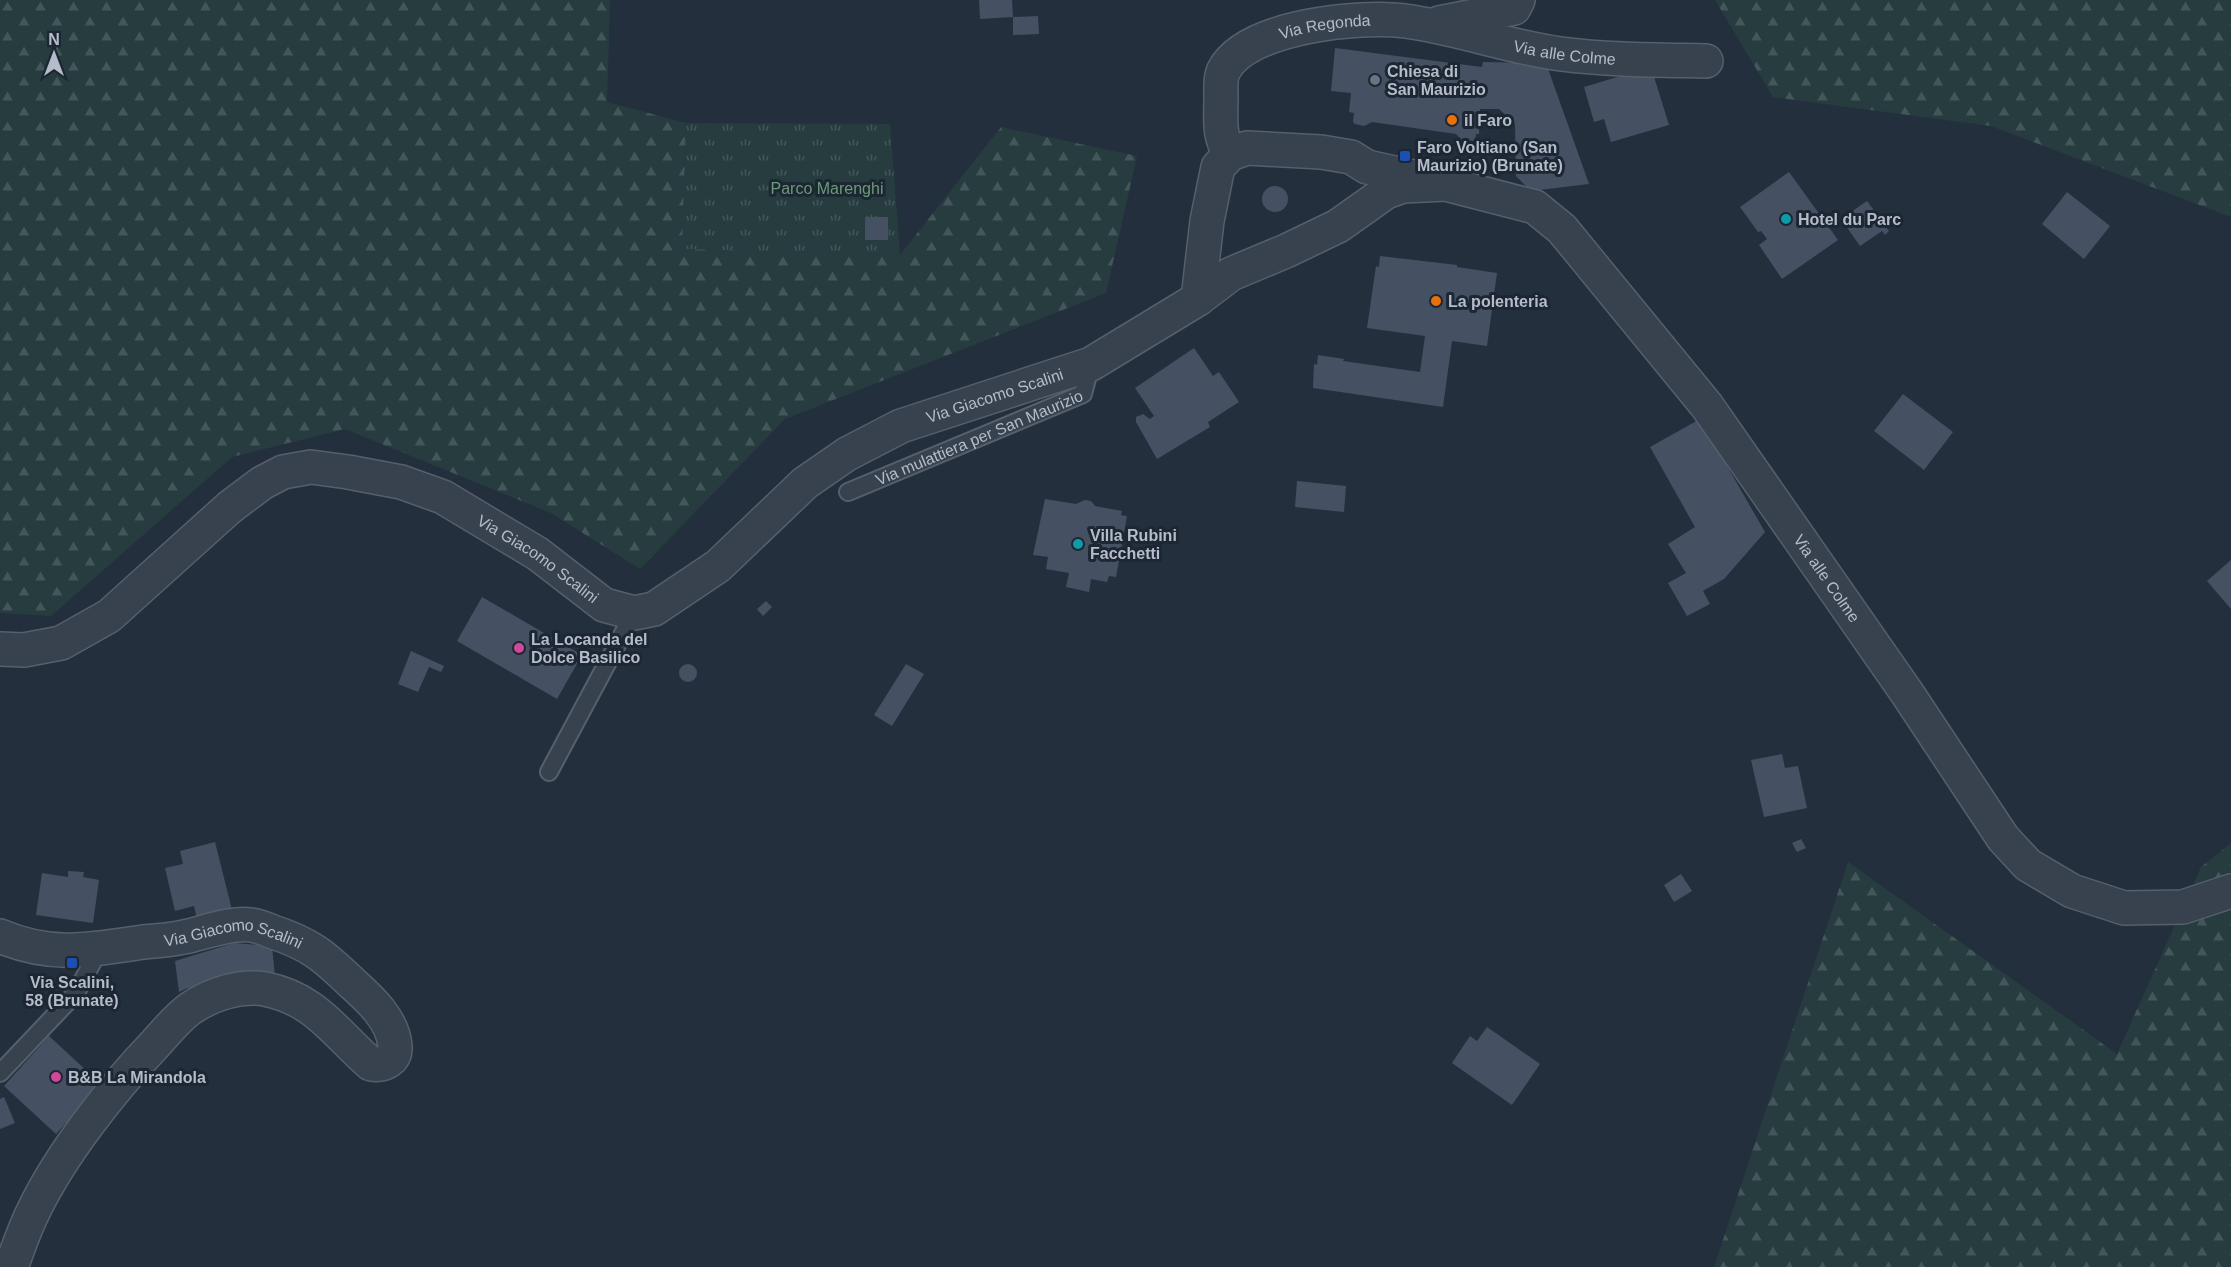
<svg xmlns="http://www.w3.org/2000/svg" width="2231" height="1267" viewBox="0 0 2231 1267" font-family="Arial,sans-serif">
<defs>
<pattern id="grass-tufts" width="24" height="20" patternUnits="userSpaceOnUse" patternTransform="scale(1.5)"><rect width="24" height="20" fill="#263c3f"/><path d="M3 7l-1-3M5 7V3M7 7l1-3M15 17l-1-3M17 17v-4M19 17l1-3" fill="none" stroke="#435659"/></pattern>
<pattern id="forest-firs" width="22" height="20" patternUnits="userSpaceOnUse" patternTransform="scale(1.5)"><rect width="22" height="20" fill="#263c3f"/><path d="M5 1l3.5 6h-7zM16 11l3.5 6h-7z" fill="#435659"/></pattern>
</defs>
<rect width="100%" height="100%" fill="#242f3e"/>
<!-- grass -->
<path fill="url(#grass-tufts)" d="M 686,123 L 890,124 L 900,255 L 682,249 Z"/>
<!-- forest -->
<g fill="url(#forest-firs)">
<path d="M 0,0 L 610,0 L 607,102 L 686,123 L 682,249 L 900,255 L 1001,127 L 1137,156 L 1106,293 L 785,419 L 640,569 L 551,513 L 345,429 L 232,457 L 51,616 L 0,613 Z"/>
<path d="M 1715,0 L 2231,0 L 2231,217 L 1991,126 L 1773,97 Z"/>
<path d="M 2231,843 L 2231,1267 L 1714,1267 L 1848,862 L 2117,1054 L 2201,867 Z"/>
</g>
<!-- building -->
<g fill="#455162">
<path d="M 979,0 L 1012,0 L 1013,17 L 1038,16 L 1039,34 L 1013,35 L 1013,17 L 980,19 Z"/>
<path d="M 1335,48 L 1482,67 L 1483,62 L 1546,63 L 1589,184 L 1531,191 L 1516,176 L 1515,124 L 1499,109 L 1480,109 L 1479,134 L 1476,134 L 1475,141 L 1462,140 L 1456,134 L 1372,122 L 1364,126 L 1355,124 L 1353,122 L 1354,113 L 1349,112 L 1351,93 L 1331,91 Z"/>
<path d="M 1651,67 L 1669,125 L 1611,142 L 1604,119 L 1594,122 L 1584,87 Z"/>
<path d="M 1789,172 L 1838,240 L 1782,279 L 1759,245 L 1767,239 L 1761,231 L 1758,232 L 1740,207 Z"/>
<circle cx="1275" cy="199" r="13"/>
<path d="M 2067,192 L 2110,226 L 2084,259 L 2042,224 Z"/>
<path d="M 1867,201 L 1889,231 L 1885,235 L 1882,231 L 1860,246 L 1841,219 Z"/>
<rect x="865" y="217" width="23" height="23"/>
<path d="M 1380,256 L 1457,265 L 1457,267 L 1497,273 L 1487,346 L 1452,341 L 1443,407 L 1313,388 L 1314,364 L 1317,365 L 1318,355 L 1344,359 L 1343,361 L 1420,372 L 1425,336 L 1367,328 L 1376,266 L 1379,267 Z"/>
<path d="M 1194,348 L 1213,376 L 1219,372 L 1239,402 L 1208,422 L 1210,427 L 1157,459 L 1136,422 L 1136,417 L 1141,415 L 1143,414 L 1150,419 L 1154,416 L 1135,388 Z"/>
<path d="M 1903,394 L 1953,432 L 1924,470 L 1874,431 Z"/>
<path d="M 1700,419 L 1765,532 L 1724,579 L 1703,591 L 1710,604 L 1687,616 L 1668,583 L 1686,573 L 1668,544 L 1695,527 L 1650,447 Z"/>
<path d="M 1297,481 L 1346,486 L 1344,512 L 1295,507 Z"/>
<path d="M 1045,499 L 1076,504 L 1085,500 L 1091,501 L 1095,506 L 1122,511 L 1121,515 L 1127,516 L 1116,577 L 1109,576 L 1107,582 L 1091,579 L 1089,592 L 1066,587 L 1069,573 L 1046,569 L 1048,557 L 1033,555 Z"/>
<path d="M 2231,560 L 2231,609 L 2207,581 Z"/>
<path d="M 482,597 L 582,655 L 557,699 L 457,641 Z"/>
<path d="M 766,601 L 772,607 L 763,616 L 757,609 Z"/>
<path d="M 411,651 L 444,666 L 441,672 L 429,667 L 418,692 L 398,684 Z"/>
<circle cx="688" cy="673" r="9"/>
<path d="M 906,664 L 924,674 L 892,726 L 874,715 Z"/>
<path d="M 1782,754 L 1785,768 L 1798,766 L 1807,808 L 1764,817 L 1751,760 Z"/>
<path d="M 1801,839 L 1806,848 L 1797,852 L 1792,843 Z"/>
<path d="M 215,842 L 233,914 L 198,923 L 194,906 L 175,911 L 165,868 L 183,864 L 180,851 Z"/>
<path d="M 68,871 L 84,872 L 83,877 L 99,880 L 93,923 L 36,915 L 42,873 L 68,877 Z"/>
<path d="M 1681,874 L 1692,891 L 1674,902 L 1664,885 Z"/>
<path d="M 234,943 L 272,946 L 275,976 L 190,994 L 188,988 L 179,992 L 175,961 Z"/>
<path d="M 1487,1027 L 1540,1064 L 1512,1105 L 1452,1063 L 1470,1036 L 1477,1041 Z"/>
<path d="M 49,1036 L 101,1084 L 56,1134 L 4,1086 Z"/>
<path d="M 4,1097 L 15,1123 L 0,1129 L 0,1099 Z"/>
</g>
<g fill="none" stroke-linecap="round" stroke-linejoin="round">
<!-- service casing -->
<g stroke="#565f6c" stroke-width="20">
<g id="service">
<path id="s1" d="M 848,492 L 1083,394 L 1091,364"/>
<path d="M 549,772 L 634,613"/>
<path d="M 0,1073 L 76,993 L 99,950"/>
</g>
</g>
<!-- minor casing -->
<g stroke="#565f6c" stroke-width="36">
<g id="minor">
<path d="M 1439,23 L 1514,8 L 1518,0"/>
<path id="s2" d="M 1230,154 C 1218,135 1221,119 1221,97 C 1221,89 1220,77 1224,70 C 1247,26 1361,15 1405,21 C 1458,28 1508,47 1561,54 C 1609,60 1657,60 1706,61"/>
<path id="s3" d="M 1198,299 L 1207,221 L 1218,167 L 1230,154 L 1247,148 L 1321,152 L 1351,157 L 1367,167 L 1446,184 L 1535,207 L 1562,229 L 1707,406 L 1907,693 L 2003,838 L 2028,865 L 2072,891 L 2124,908 L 2183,907 L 2231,891"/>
<path id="s4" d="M 0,649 L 24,650 L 61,643 L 109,616 L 230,507 L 262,483 L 283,472 L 311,467 L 348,472 L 401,482 L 443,497 L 538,554 L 604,605 L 634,613 L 654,609 L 718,566 L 805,483 L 847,454 L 901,426 L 1091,364 L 1198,299 L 1231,274 L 1286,251 L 1338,226 L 1386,192 L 1403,186 L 1446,184"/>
<path id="s5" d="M 0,936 C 52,958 90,950 143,942 C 157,941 171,940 184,937 C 203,933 232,922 251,925 C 258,926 266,929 273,932 C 310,944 324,956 352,983 C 370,999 393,1020 395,1046 C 396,1060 384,1066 371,1064 C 335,1033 316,999 265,989 C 240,985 212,994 191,1008 C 178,1017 167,1031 156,1043 C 112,1089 60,1155 33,1212 C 24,1230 18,1249 11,1267"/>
</g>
</g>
<!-- service -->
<use href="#service" stroke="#38414e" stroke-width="16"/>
<!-- minor -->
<use href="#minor" stroke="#38414e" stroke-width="33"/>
</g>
<!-- markers -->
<circle fill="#6b7280" stroke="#1d2633" stroke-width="2" cx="1375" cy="80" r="6"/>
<g fill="#e8710a" stroke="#1d2633" stroke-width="2">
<circle cx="1452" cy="120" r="6"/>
<circle cx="1436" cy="301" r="6"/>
</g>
<g fill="#1a4fb4" stroke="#1d2633" stroke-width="2">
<rect x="1399" y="150" width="12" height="12" rx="3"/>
<rect x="66" y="957" width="12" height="12" rx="3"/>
</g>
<g fill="#0f9aa8" stroke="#1d2633" stroke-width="2">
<circle cx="1786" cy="219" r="6"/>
<circle cx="1078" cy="544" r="6"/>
</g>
<g fill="#d1479c" stroke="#1d2633" stroke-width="2">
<circle cx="519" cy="648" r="6"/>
<circle cx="56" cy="1077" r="6"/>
</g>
<g text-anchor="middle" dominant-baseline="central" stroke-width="6" stroke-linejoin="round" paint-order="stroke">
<!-- street labels -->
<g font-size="16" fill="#b4bcc9" stroke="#1d2633">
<text stroke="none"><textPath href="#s2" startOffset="200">Via Regonda</textPath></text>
<text stroke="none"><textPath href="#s2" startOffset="444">Via alle Colme</textPath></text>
<text stroke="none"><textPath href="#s4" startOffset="1161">Via Giacomo Scalini</textPath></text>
<text stroke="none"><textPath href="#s1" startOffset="142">Via mulattiera per San Maurizio</textPath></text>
<text stroke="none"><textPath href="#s4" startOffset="621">Via Giacomo Scalini</textPath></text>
<text stroke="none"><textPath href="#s3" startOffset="939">Via alle Colme</textPath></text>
<text stroke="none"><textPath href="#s5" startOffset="238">Via Giacomo Scalini</textPath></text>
</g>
<!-- poi labels -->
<g font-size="16" font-weight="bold" fill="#b4bcc9" stroke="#1d2633" text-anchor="start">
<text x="1387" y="71">Chiesa di<tspan x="1387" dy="18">San Maurizio</tspan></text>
<text x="1464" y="120">il Faro</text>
<text x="1417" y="147">Faro Voltiano (San<tspan x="1417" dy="18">Maurizio) (Brunate)</tspan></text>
<text x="1798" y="219">Hotel du Parc</text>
<text x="1448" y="301">La polenteria</text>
<text x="1090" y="535">Villa Rubini<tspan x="1090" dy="18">Facchetti</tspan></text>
<text x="531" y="639">La Locanda del<tspan x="531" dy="18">Dolce Basilico</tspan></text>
<text x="72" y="982" text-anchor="middle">Via Scalini,<tspan x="72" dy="18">58 (Brunate)</tspan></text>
<text x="68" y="1077">B&amp;B La Mirandola</text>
</g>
<!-- park labels -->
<g font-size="16" fill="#6b9a76" stroke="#1d2633">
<text x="827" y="188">Parco Marenghi</text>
</g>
</g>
<!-- north arrow -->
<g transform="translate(54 54)" stroke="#1d2633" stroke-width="4.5" paint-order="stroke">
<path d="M0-4.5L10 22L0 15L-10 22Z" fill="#b4bcc9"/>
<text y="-9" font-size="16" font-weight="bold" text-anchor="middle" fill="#b4bcc9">N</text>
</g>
</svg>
